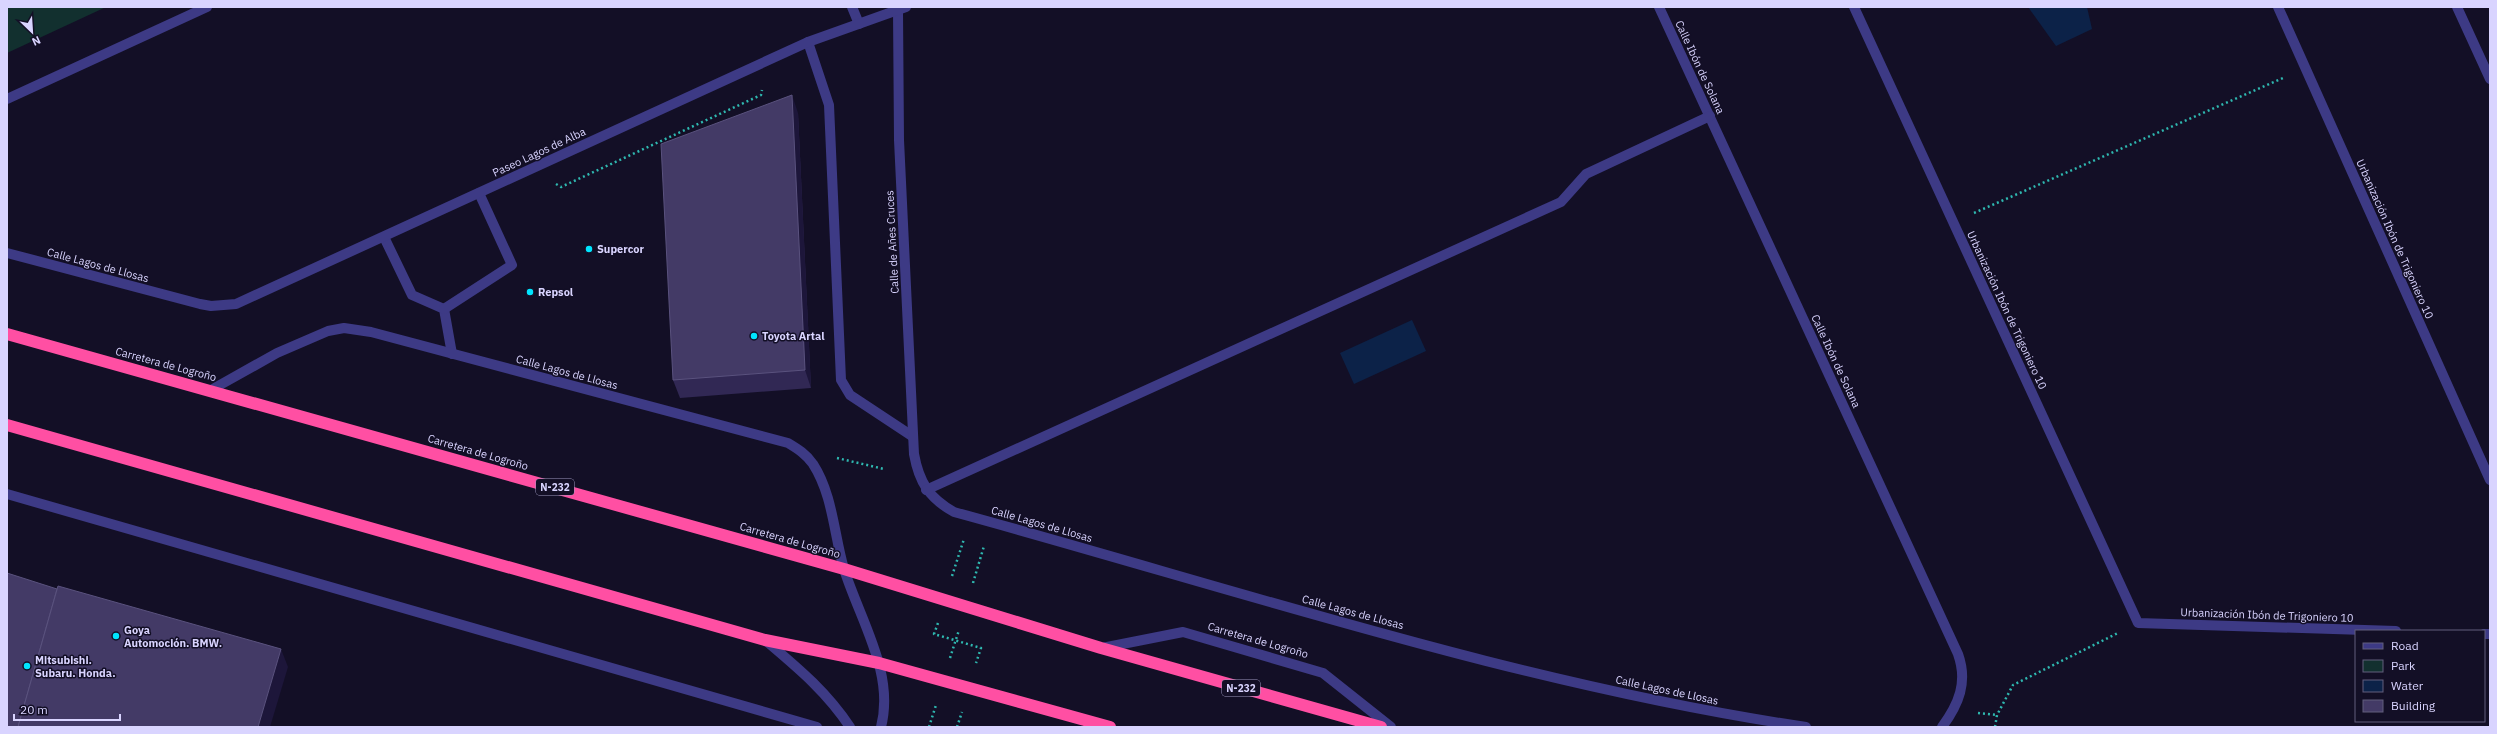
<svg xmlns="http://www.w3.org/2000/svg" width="2497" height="734" viewBox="0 0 2497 734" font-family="'IBM Plex Sans',sans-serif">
<rect width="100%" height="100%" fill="#130f26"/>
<!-- green -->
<path fill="#12302f" d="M 7,7 L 106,7 L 7,53 Z"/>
<!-- water -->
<g fill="#0c2248">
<path d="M 2028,7 L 2087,7 L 2092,29 L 2056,46 Z"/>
<path d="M 1412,320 L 1426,351 L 1354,384 L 1340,353 Z"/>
</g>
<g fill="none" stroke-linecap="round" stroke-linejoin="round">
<!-- path -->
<g stroke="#2fb8b0" stroke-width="2.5" stroke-dasharray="2 3" stroke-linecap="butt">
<path d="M 556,184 L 561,187 L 761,95 L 762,90"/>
<path d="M 1974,213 L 2283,78"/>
<path d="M 837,458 L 884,469"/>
<path d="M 952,576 L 964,539"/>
<path d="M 973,583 L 984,546"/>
<path d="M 938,623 L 934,634 L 981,648 L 976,663"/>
<path d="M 950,658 L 959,630"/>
<path d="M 1978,713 L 1997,715"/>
<path d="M 929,727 L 936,705"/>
<path d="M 957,727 L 962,712"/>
<path d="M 1995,727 L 1997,715 L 2013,685 L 2118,633"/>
</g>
<!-- lane -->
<g stroke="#3d3a85" stroke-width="10">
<path d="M 1854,7 L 2138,623 L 2396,631"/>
<path d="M 2278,7 L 2490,480"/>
<path d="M 808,42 L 829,105 L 841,380 L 850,395 L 912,436"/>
<path d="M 384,237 L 412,295 L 444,309 L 452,354"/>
<path d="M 444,309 L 512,265 L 479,193"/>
<path d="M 2484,634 L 2490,634"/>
<path d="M 1102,648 L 1183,632 L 1323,673 L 1391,727"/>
</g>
<!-- street -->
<g stroke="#3d3a85" stroke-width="10">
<path d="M 852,7 L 859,24"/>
<path d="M 1659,7 L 1958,654 C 1968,682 1959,704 1942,727"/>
<path d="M 2457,7 L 2490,79"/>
<path d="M 898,11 L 899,140 L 914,454 C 919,482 929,498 954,512 C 1236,589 1517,684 1806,727"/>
<path d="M 7,99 L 207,7"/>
<path d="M 7,253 L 200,304 L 211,306 L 236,304 L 808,42 L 906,7"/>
<path d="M 211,390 L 277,353 L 328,331 L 344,328 L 371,332 L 788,443 C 798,449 806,454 813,464 C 833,495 834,535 844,569 C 860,620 895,673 881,727"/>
<path d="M 926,490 L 1561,202 L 1586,174 L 1710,116"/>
<path d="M 7,494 L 817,727"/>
<path d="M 765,640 C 798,668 826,691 850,727"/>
</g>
<!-- highway -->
<g stroke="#ff4fa3" stroke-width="12">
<path d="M 7,334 L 844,569 L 1101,648 L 1381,727"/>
<path d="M 7,425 L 765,640 L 879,663 L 1110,727"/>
</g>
</g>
<!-- wall -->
<path fill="#312854" d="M 798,113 L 811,388 L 680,398 L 673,380 Z"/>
<!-- shaded-wall -->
<g fill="#1d163a">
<path d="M 792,95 L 798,113 L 811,388 L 805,370 Z"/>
<path d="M 281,649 L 288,667 L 270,727 L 258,727 Z"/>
</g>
<!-- building -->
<g fill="#433a66" stroke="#5a527e">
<path d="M 792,95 L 805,370 L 673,380 L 661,144 Z"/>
<path d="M 7,573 L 57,589 L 18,727 L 7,727 Z"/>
<path d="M 58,586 L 281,649 L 258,727 L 18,727 Z"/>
</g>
<!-- markers -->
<g fill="#00e5ff" stroke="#130f26" stroke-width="1.5">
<circle cx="589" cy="249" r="4"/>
<circle cx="530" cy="292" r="4"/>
<circle cx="754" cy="336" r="4"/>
<circle cx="116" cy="636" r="4"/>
<circle cx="27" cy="666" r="4"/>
</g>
<g text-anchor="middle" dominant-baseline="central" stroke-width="3" stroke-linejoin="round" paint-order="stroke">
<!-- shield labels -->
<g fill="#130f26" stroke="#9e99be" stroke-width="1">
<rect x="536" y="479" width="38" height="16" rx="3"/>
<rect x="1222" y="680" width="38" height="16" rx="3"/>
</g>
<g font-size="10" font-weight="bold" fill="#d9d4ff">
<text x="555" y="487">N-232</text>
<text x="1241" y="688">N-232</text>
</g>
<!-- street labels -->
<g font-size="11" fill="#d9d4ff" stroke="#130f26">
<text transform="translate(1700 67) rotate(65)">Calle Ibón de Solana</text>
<text transform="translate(539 152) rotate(-25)">Paseo Lagos de Alba</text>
<text transform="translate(2395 239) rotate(66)">Urbanización Ibón de Trigoniero 10</text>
<text transform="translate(892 242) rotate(-93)">Calle de Añes Cruces</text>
<text transform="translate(98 265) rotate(15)">Calle Lagos de Llosas</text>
<text transform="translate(2007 310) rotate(65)">Urbanización Ibón de Trigoniero 10</text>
<text transform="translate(1836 361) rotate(65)">Calle Ibón de Solana</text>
<text transform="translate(166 364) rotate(15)">Carretera de Logroño</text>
<text transform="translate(567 372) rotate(15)">Calle Lagos de Llosas</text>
<text transform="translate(478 452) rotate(16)">Carretera de Logroño</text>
<text transform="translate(1042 524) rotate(16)">Calle Lagos de Llosas</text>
<text transform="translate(790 540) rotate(16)">Carretera de Logroño</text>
<text transform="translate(1353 612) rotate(15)">Calle Lagos de Llosas</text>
<text transform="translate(2267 615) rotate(2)">Urbanización Ibón de Trigoniero 10</text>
<text transform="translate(1258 640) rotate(16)">Carretera de Logroño</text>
<text transform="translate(1667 690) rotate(12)">Calle Lagos de Llosas</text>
</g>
<!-- poi labels -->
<g font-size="11" font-weight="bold" fill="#d9d4ff" stroke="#130f26" text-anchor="start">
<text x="597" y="249">Supercor</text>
<text x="538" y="292">Repsol</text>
<text x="762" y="336">Toyota Artal</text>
<text x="124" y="630">Goya<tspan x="124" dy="13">Automoción. BMW.</tspan></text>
<text x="35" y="660">Mitsubishi.<tspan x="35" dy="13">Subaru. Honda.</tspan></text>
</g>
</g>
<!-- border -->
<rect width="2497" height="734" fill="none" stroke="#d9d4ff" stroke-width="16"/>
<!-- legend -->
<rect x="2355" y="630" width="130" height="92" fill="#130f26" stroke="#625e7d"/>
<rect x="2363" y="643" width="20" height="6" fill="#3d3a85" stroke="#625e7d"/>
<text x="2391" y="650" font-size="12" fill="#d9d4ff">Road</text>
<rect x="2363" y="660" width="20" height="12" fill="#12302f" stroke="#625e7d"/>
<text x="2391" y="670" font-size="12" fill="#d9d4ff">Park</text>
<rect x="2363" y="680" width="20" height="12" fill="#0c2248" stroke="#625e7d"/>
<text x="2391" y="690" font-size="12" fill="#d9d4ff">Water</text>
<rect x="2363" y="700" width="20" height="12" fill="#433a66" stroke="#625e7d"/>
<text x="2391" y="710" font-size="12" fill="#d9d4ff">Building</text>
<!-- north arrow -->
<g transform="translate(32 32) rotate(155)" stroke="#130f26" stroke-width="3" paint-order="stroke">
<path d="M0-3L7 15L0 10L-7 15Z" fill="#d9d4ff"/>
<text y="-6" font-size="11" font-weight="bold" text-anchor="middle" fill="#d9d4ff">N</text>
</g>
<!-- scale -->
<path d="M14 714v6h106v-6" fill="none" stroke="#d9d4ff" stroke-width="2"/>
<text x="20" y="714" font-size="12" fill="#d9d4ff" stroke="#130f26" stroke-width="3" paint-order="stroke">20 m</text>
</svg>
